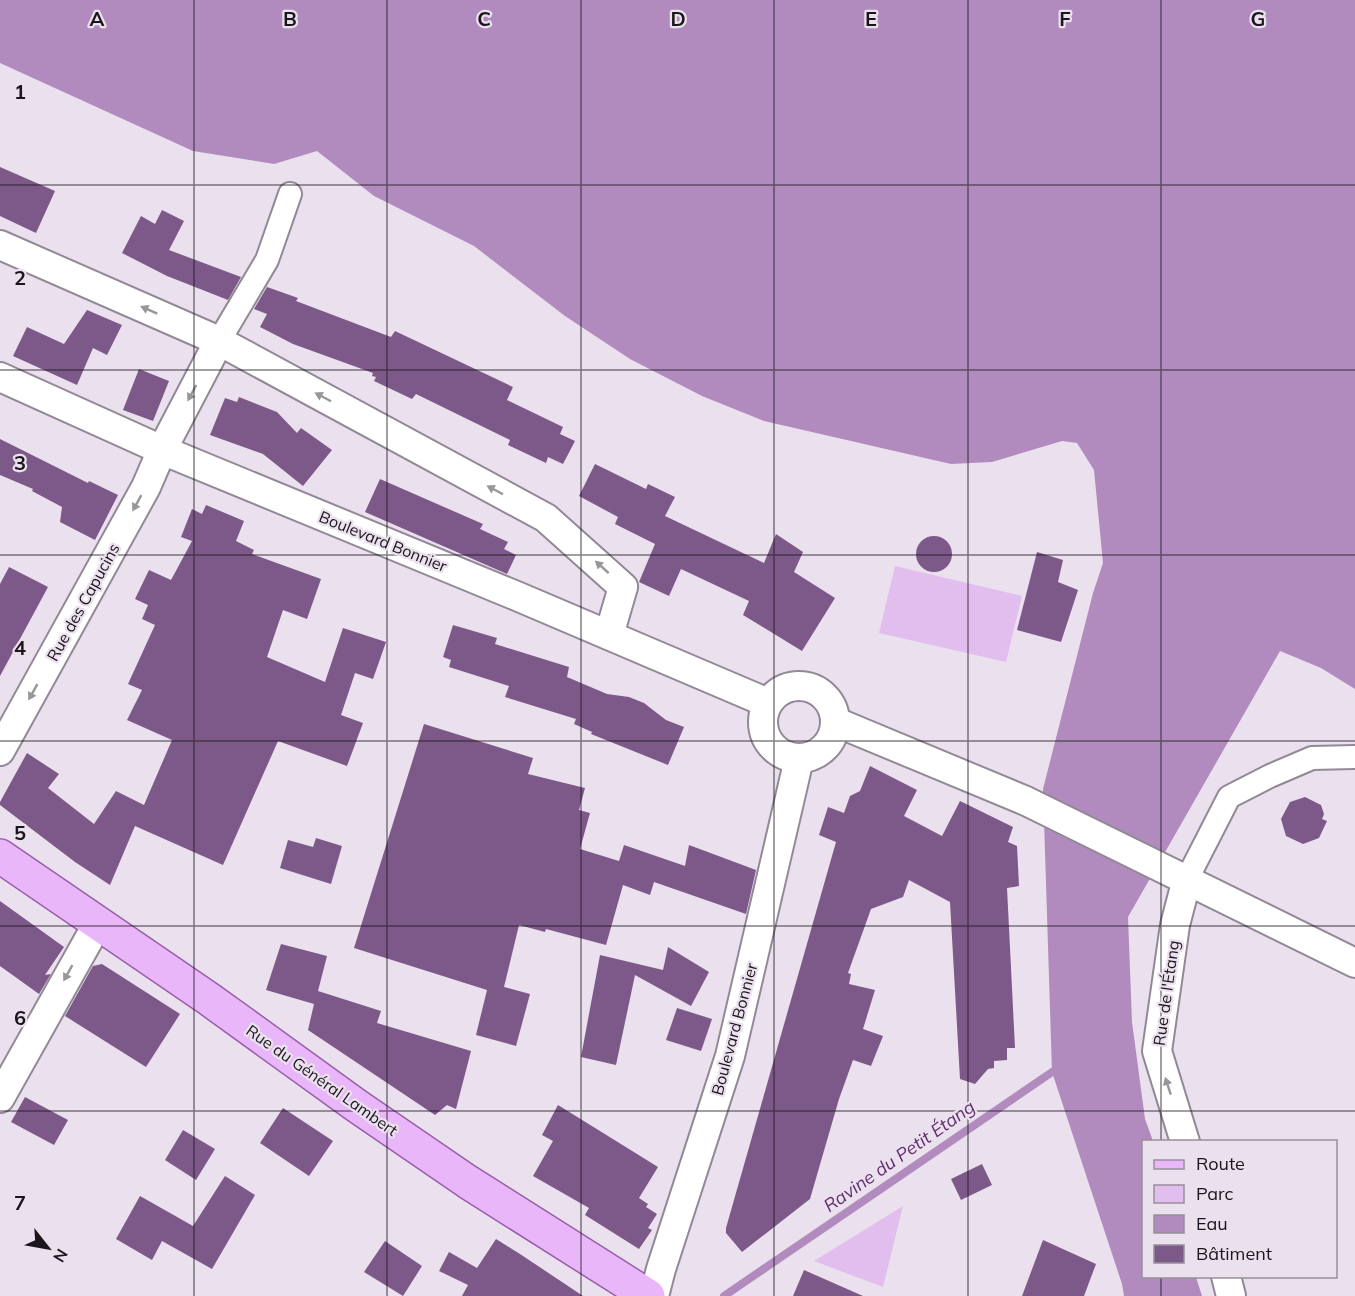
<svg xmlns="http://www.w3.org/2000/svg" width="1355" height="1296" viewBox="0 0 1355 1296" font-family="Mulish,sans-serif">
<rect width="100%" height="100%" fill="#ebe0ee"/>
<!-- green -->
<g fill="#e2beee">
<path d="M 895,566 L 1022,596 L 1006,662 L 879,633 Z"/>
<path d="M 903,1206 L 883,1287 L 814,1261 Z"/>
</g>
<!-- water -->
<path fill="#b18bbe" d="M 0,0 L 1355,0 L 1355,689 L 1321,668 L 1280,651 L 1128,917 L 1132,1022 L 1145,1119 L 1153,1141 L 1144,1142 L 1144,1276 L 1196,1277 L 1202,1296 L 1124,1296 L 1122,1284 L 1052,1072 L 1043,789 L 1093,593 L 1103,563 L 1094,470 L 1077,443 L 1062,441 L 992,462 L 951,464 L 764,421 L 702,396 L 630,359 L 565,316 L 474,246 L 374,196 L 317,151 L 274,164 L 193,151 L 0,63 Z"/>
<g fill="none" stroke-linecap="round" stroke-linejoin="round">
<!-- stream -->
<path stroke="#b18bbe" stroke-width="8" d="M 724,1296 L 1061,1066"/>
</g>
<!-- building -->
<g fill="#7d5989">
<path d="M 0,167 L 55,191 L 36,233 L 0,216 Z"/>
<path d="M 162,210 L 184,221 L 169,250 L 241,277 L 228,300 L 167,276 L 122,253 L 141,216 L 155,224 Z"/>
<path d="M 267,287 L 298,298 L 296,301 L 391,337 L 395,331 L 513,387 L 507,400 L 563,427 L 560,434 L 575,441 L 563,464 L 548,457 L 546,463 L 508,445 L 510,440 L 416,394 L 412,399 L 374,381 L 376,377 L 372,376 L 373,373 L 293,344 L 260,327 L 267,314 L 254,309 Z"/>
<path d="M 87,310 L 122,325 L 107,355 L 93,348 L 77,385 L 13,356 L 27,327 L 64,344 Z"/>
<path d="M 139,369 L 169,381 L 153,421 L 123,410 Z"/>
<path d="M 239,397 L 277,412 L 297,433 L 301,428 L 332,450 L 303,486 L 263,454 L 210,435 L 225,398 L 237,402 Z"/>
<path d="M 0,439 L 88,483 L 89,481 L 118,495 L 95,540 L 60,522 L 62,507 L 32,491 L 33,489 L 0,475 Z"/>
<path d="M 595,464 L 646,489 L 648,484 L 675,497 L 665,516 L 764,563 L 776,534 L 803,552 L 794,572 L 835,598 L 802,651 L 743,615 L 749,601 L 681,569 L 669,596 L 639,582 L 655,544 L 615,524 L 618,517 L 579,496 Z"/>
<path d="M 380,479 L 483,524 L 480,529 L 508,542 L 504,549 L 516,555 L 507,574 L 365,512 Z"/>
<path d="M 206,505 L 244,521 L 236,541 L 254,550 L 252,554 L 321,579 L 307,619 L 283,610 L 267,657 L 325,682 L 343,628 L 386,642 L 373,679 L 355,673 L 341,715 L 363,723 L 347,766 L 278,741 L 223,865 L 135,826 L 110,885 L 75,862 L 0,805 L 0,802 L 27,753 L 59,774 L 48,788 L 94,824 L 116,791 L 144,805 L 172,740 L 127,720 L 142,690 L 128,684 L 155,625 L 142,619 L 148,605 L 135,599 L 149,570 L 171,580 L 192,541 L 181,537 L 192,509 L 202,514 Z"/>
<circle cx="934" cy="554" r="18"/>
<path d="M 1037,552 L 1063,560 L 1058,582 L 1078,590 L 1061,642 L 1017,630 Z"/>
<path d="M 9,567 L 48,587 L 0,676 L 0,584 Z"/>
<path d="M 453,625 L 497,638 L 495,644 L 569,667 L 567,677 L 607,694 L 629,697 L 644,703 L 666,720 L 684,727 L 668,765 L 591,734 L 592,732 L 574,724 L 576,719 L 505,697 L 509,686 L 449,667 L 451,660 L 443,657 Z"/>
<path d="M 424,724 L 533,758 L 528,774 L 585,788 L 579,810 L 590,813 L 580,849 L 619,861 L 624,845 L 685,866 L 689,845 L 756,870 L 746,914 L 654,882 L 650,895 L 623,885 L 606,945 L 546,929 L 545,932 L 519,925 L 504,987 L 530,994 L 516,1046 L 476,1035 L 487,990 L 354,948 Z"/>
<path d="M 870,766 L 917,790 L 904,816 L 942,836 L 960,801 L 1013,827 L 1008,842 L 1017,846 L 1019,886 L 1007,888 L 1015,1048 L 1007,1048 L 1007,1060 L 994,1061 L 994,1068 L 988,1069 L 975,1084 L 960,1079 L 950,902 L 909,880 L 903,897 L 871,909 L 848,973 L 851,974 L 849,984 L 875,990 L 863,1029 L 883,1036 L 871,1066 L 853,1060 L 839,1099 L 810,1199 L 742,1252 L 726,1233 L 726,1228 L 836,842 L 819,835 L 828,807 L 844,813 L 850,796 L 860,791 Z"/>
<path d="M 1305,797 L 1321,805 L 1324,814 L 1322,819 L 1327,821 L 1319,838 L 1303,844 L 1286,836 L 1281,819 L 1290,802 Z"/>
<path d="M 316,838 L 342,846 L 331,884 L 280,868 L 288,840 L 313,847 Z"/>
<path d="M 0,901 L 64,947 L 45,975 L 51,974 L 39,994 L 0,966 Z"/>
<path d="M 281,944 L 327,956 L 318,991 L 381,1011 L 377,1023 L 471,1051 L 456,1109 L 447,1105 L 435,1115 L 308,1030 L 314,1004 L 266,990 Z"/>
<path d="M 668,947 L 709,972 L 691,1006 L 635,975 L 616,1065 L 581,1057 L 600,955 L 663,970 Z"/>
<path d="M 102,964 L 180,1014 L 146,1067 L 65,1016 L 93,966 Z"/>
<path d="M 677,1008 L 712,1019 L 701,1051 L 666,1040 Z"/>
<path d="M 25,1097 L 68,1120 L 54,1145 L 11,1122 Z"/>
<path d="M 558,1105 L 658,1167 L 639,1198 L 648,1204 L 646,1207 L 657,1214 L 648,1228 L 652,1230 L 639,1249 L 585,1215 L 589,1208 L 533,1176 L 553,1141 L 542,1135 Z"/>
<path d="M 283,1108 L 333,1141 L 309,1176 L 260,1143 Z"/>
<path d="M 183,1130 L 215,1149 L 196,1180 L 165,1160 Z"/>
<path d="M 982,1164 L 992,1185 L 961,1200 L 951,1179 Z"/>
<path d="M 225,1176 L 255,1195 L 212,1269 L 162,1241 L 152,1260 L 116,1239 L 140,1196 L 193,1226 Z"/>
<path d="M 496,1239 L 520,1254 L 583,1296 L 462,1296 L 468,1285 L 439,1271 L 449,1252 L 477,1268 Z"/>
<path d="M 1043,1240 L 1096,1264 L 1084,1296 L 1022,1296 Z"/>
<path d="M 385,1241 L 422,1266 L 403,1296 L 364,1272 Z"/>
<path d="M 804,1270 L 863,1296 L 793,1296 Z"/>
</g>
<g fill="none" stroke-linecap="round" stroke-linejoin="round">
<!-- pedestrian casing -->
<g stroke="#938996" stroke-width="26">
<g id="pedestrian">
<path d="M 219,341 L 267,260 L 290,194"/>
<path d="M 1187,879 L 1229,797 L 1270,776 L 1312,758 L 1355,757"/>
</g>
</g>
<!-- minor casing -->
<g stroke="#938996" stroke-width="32">
<g id="minor">
<path d="M 0,245 L 219,341 L 546,518 L 623,587 L 609,635"/>
<path d="M 0,377 L 162,450 L 519,597 L 768,703"/>
<circle cx="799" cy="722" r="36"/>
<path d="M 836,722 L 1026,801 L 1355,963"/>
<path d="M 0,751 L 146,487 L 162,450 L 219,341"/>
<path d="M 0,1098 L 98,923"/>
<path d="M 1185,1142 L 1157,1051 L 1175,925 L 1187,879"/>
<path d="M 1226,1276 L 1231,1296"/>
<path d="M 654,1296 L 661,1269 L 730,1056 L 799,759"/>
</g>
</g>
<!-- primary casing -->
<g stroke="#985ea9" stroke-width="36">
<path id="primary" d="M 0,856 L 209,999 L 357,1106 L 468,1182 L 648,1296"/>
</g>
<!-- pedestrian -->
<use href="#pedestrian" stroke="#fff" stroke-width="22"/>
<!-- minor -->
<use href="#minor" stroke="#fff" stroke-width="28"/>
<!-- primary -->
<use href="#primary" stroke="#eab6fa" stroke-width="33"/>
</g>
<!-- one-way arrows -->
<defs><path id="oneway-solid" d="M-6-.8H1V-3.2L6.5 0L1 3.2V.8H-6Z" transform="scale(1.5)"/></defs>
<g fill="#989698">
<use href="#oneway-solid" transform="translate(149 310) rotate(-156)"/>
<use href="#oneway-solid" transform="translate(192 393) rotate(118)"/>
<use href="#oneway-solid" transform="translate(323 397) rotate(-152)"/>
<use href="#oneway-solid" transform="translate(495 490) rotate(-152)"/>
<use href="#oneway-solid" transform="translate(137 503) rotate(119)"/>
<use href="#oneway-solid" transform="translate(602 567) rotate(-138)"/>
<use href="#oneway-solid" transform="translate(33 692) rotate(119)"/>
<use href="#oneway-solid" transform="translate(68 973) rotate(119)"/>
<use href="#oneway-solid" transform="translate(1168 1086) rotate(-108)"/>
</g>
<!-- grid -->
<path fill="none" stroke="#1a161b" stroke-width="1.5" stroke-opacity="0.55" d="M 194,0 L 194,1296M 387,0 L 387,1296M 581,0 L 581,1296M 774,0 L 774,1296M 968,0 L 968,1296M 1161,0 L 1161,1142M 0,185 L 1355,185M 0,370 L 1355,370M 0,555 L 1355,555M 0,741 L 1355,741M 0,926 L 1355,926M 0,1111 L 1355,1111M 1161,1276 L 1161,1296"/>
<g text-anchor="middle" dominant-baseline="central" stroke-width="4.5" stroke-linejoin="round" paint-order="stroke">
<!-- street labels -->
<g font-size="16" fill="#1a161b" stroke="#ebe0ee">
<text transform="translate(383 541) rotate(22)">Boulevard Bonnier</text>
<text transform="translate(83 602) rotate(-61)">Rue des Capucins</text>
<text transform="translate(1166 993) rotate(-82)">Rue de l'Étang</text>
<text transform="translate(734 1029) rotate(-75)">Boulevard Bonnier</text>
<text transform="translate(322 1080) rotate(35)">Rue du Général Lambert</text>
</g>
<!-- water labels -->
<g font-size="18" font-style="italic" fill="#5e2e6d" stroke="#ebe0ee">
<text transform="translate(899 1156) rotate(-35)">Ravine du Petit Étang</text>
</g>
</g>
<g font-size="20" text-anchor="middle" font-weight="bold" fill="#1a161b" stroke="#ebe0ee" stroke-width="4.5" stroke-linejoin="round" paint-order="stroke">
<text x="97" y="26">A</text>
<text x="290" y="26">B</text>
<text x="484" y="26">C</text>
<text x="678" y="26">D</text>
<text x="871" y="26">E</text>
<text x="1065" y="26">F</text>
<text x="1258" y="26">G</text>
<text x="20" y="99">1</text>
<text x="20" y="285">2</text>
<text x="20" y="470">3</text>
<text x="20" y="655">4</text>
<text x="20" y="840">5</text>
<text x="20" y="1025">6</text>
<text x="20" y="1210">7</text>
</g>
<!-- legend -->
<rect x="1142" y="1140" width="195" height="138" fill="#ebe0ee" stroke="#978f9a" stroke-width="1.5"/>
<rect x="1154" y="1160" width="30" height="9" fill="#eab6fa" stroke="#978f9a" stroke-width="1.5"/>
<text x="1196" y="1170" font-size="18" fill="#1a161b">Route</text>
<rect x="1154" y="1185" width="30" height="18" fill="#e2beee" stroke="#978f9a" stroke-width="1.5"/>
<text x="1196" y="1200" font-size="18" fill="#1a161b">Parc</text>
<rect x="1154" y="1215" width="30" height="18" fill="#b18bbe" stroke="#978f9a" stroke-width="1.5"/>
<text x="1196" y="1230" font-size="18" fill="#1a161b">Eau</text>
<rect x="1154" y="1245" width="30" height="18" fill="#7d5989" stroke="#978f9a" stroke-width="1.5"/>
<text x="1196" y="1260" font-size="18" fill="#1a161b">Bâtiment</text>
<!-- north arrow -->
<g transform="translate(48 1248) rotate(121)" stroke="#ebe0ee" stroke-width="4.5" paint-order="stroke">
<path d="M0-4.5L10 22L0 15L-10 22Z" fill="#1a161b"/>
<text y="-9" font-size="16" font-weight="bold" text-anchor="middle" fill="#1a161b">N</text>
</g>
</svg>
